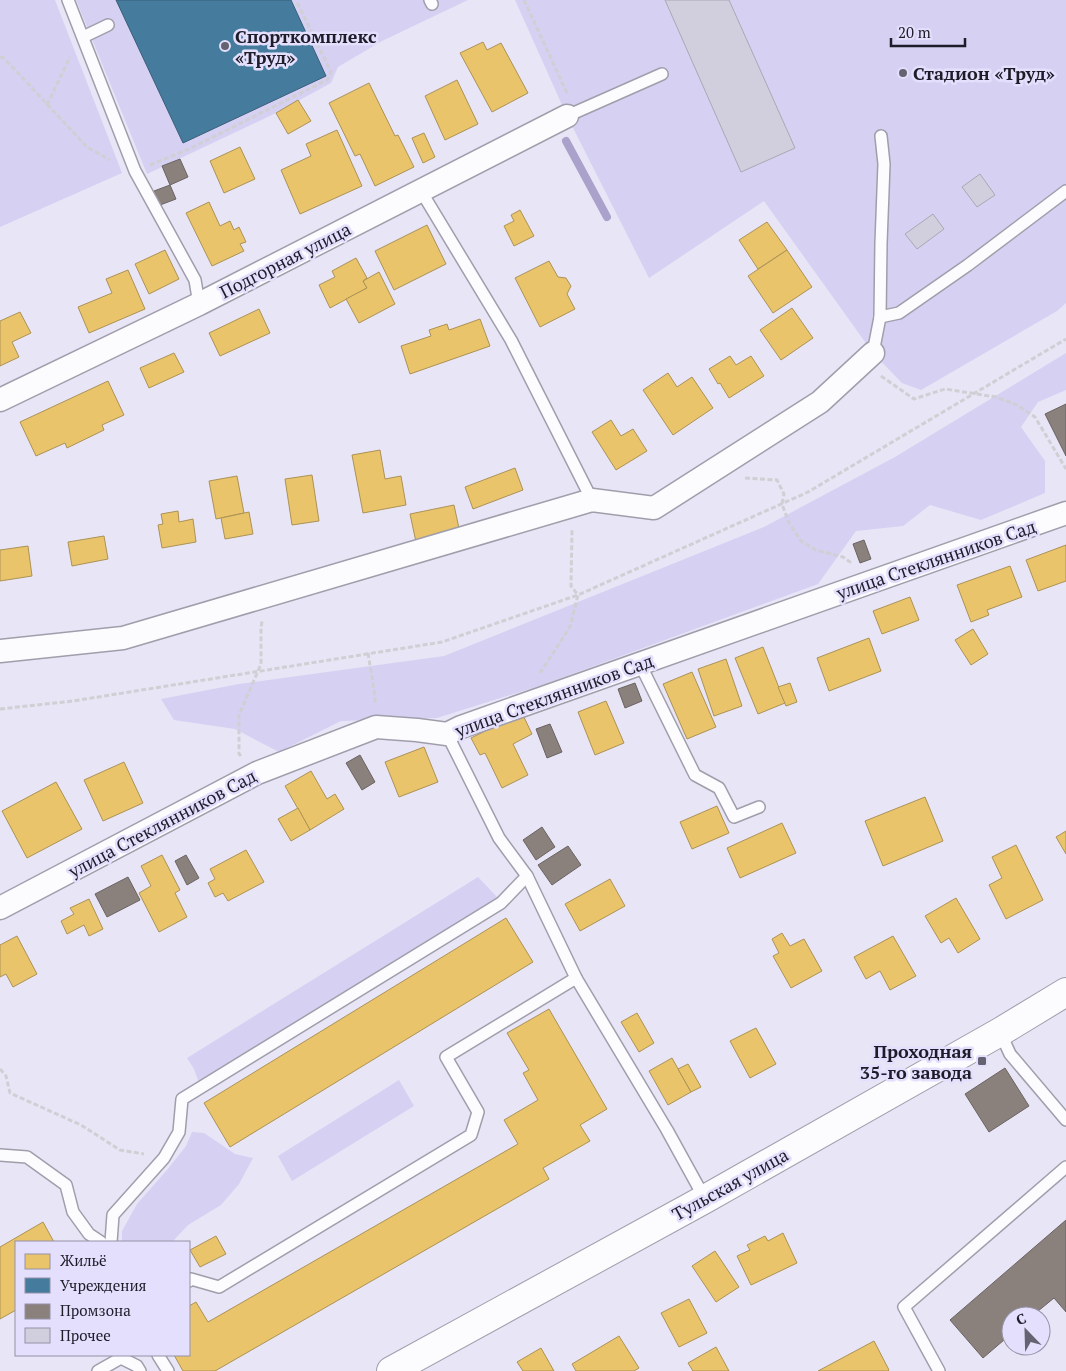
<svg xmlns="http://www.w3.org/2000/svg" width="1066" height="1371" viewBox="0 0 1066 1371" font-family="'PT Serif',serif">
<rect width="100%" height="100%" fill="#e8e5f6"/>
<!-- green -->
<g fill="#d6d0f2">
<path d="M 0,0 L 55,0 L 122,173 L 0,227 Z"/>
<path d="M 76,0 L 468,0 L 382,41 L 338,67 L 331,83 L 276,113 L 147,174 Z"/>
<path d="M 515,0 L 1066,0 L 1066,303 L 1057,311 L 921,390 L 902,383 L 873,353 L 764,201 L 649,278 L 567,116 Z"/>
<path d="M 1066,353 L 1066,390 L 1038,402 L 1021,427 L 1045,461 L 1045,493 L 981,520 L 930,505 L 903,526 L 856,531 L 818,584 L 542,685 L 437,718 L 341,721 L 279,752 L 235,729 L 174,720 L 161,699 L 239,684 L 444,656 L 764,527 L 895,457 Z"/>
<path d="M 478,877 L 498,898 L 199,1083 L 194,1069 L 187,1058 Z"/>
<path d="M 399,1080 L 414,1106 L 292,1181 L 278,1156 Z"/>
<path d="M 192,1132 L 204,1133 L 235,1154 L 253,1158 L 239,1184 L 221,1205 L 188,1225 L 172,1242 L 122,1242 L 122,1231 L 137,1204 L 167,1170 L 186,1146 Z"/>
</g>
<!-- homes -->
<g fill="#e9c46a" stroke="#ac9256">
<path d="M 483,42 L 487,50 L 501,43 L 528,93 L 492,112 L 460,53 Z"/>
<path d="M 457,80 L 478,124 L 445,140 L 425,96 Z"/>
<path d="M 369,83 L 395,136 L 398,135 L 414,167 L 375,186 L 360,154 L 355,156 L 329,103 Z"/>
<path d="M 298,100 L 311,121 L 288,134 L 276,113 Z"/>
<path d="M 337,130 L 362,186 L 300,214 L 281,170 L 311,156 L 306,144 Z"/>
<path d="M 424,133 L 435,157 L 423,163 L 412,138 Z"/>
<path d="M 240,147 L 255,179 L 224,193 L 210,161 Z"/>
<path d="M 209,202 L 220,226 L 230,221 L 234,230 L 239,227 L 246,242 L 240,244 L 244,251 L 212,266 L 186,213 Z"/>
<path d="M 520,210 L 534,236 L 514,246 L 504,226 L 514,221 L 511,215 Z"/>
<path d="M 767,222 L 787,250 L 758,269 L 739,240 Z"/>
<path d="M 427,225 L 446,264 L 394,290 L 375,251 Z"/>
<path d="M 165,250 L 179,279 L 149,294 L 135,264 Z"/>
<path d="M 787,250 L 812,287 L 773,313 L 748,276 Z"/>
<path d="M 356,258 L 367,278 L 363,281 L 367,288 L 330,308 L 319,285 L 335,277 L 332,271 Z"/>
<path d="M 549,261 L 558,277 L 566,278 L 571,286 L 567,294 L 575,309 L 540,327 L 515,278 Z"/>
<path d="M 128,270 L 145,309 L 89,333 L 78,307 L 112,293 L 106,279 Z"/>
<path d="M 379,272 L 395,304 L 359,323 L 346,299 L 367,288 L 363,281 Z"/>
<path d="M 792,308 L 813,338 L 781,360 L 760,330 Z"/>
<path d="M 259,309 L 270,333 L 220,356 L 209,333 Z"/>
<path d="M 20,312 L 31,333 L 12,342 L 19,357 L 0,366 L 0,321 Z"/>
<path d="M 480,319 L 490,346 L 410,374 L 401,346 L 431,336 L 429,330 L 447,324 L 449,330 Z"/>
<path d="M 174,353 L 184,372 L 149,388 L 140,368 Z"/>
<path d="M 730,356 L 736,365 L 751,356 L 764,376 L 729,398 L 720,383 L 718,384 L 709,369 Z"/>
<path d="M 668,373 L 677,387 L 692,377 L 713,408 L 673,435 L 643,390 Z"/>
<path d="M 108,381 L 124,415 L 102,425 L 104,430 L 67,448 L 65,443 L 36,456 L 20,422 Z"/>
<path d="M 611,420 L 621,436 L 633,429 L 647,451 L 616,470 L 592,432 Z"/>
<path d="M 380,450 L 385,479 L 401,476 L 406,505 L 363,513 L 352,455 Z"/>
<path d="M 515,468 L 523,490 L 473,509 L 465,487 Z"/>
<path d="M 312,475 L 319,521 L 292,525 L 285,479 Z"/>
<path d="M 237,476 L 244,513 L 216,519 L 209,481 Z"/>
<path d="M 454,505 L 460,533 L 416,542 L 410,514 Z"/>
<path d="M 178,511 L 179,522 L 193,519 L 196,542 L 162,548 L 158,525 L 163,524 L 161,514 Z"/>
<path d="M 249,512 L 253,534 L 225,539 L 221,518 Z"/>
<path d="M 104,536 L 108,559 L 72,566 L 68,542 Z"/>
<path d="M 1066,545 L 1066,581 L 1038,591 L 1026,560 Z"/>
<path d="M 28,546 L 32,576 L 0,581 L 0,550 Z"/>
<path d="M 1010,566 L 1022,597 L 987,610 L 989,615 L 971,622 L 957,585 Z"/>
<path d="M 910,597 L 919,620 L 882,634 L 873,611 Z"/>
<path d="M 973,629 L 988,654 L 971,665 L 955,640 Z"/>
<path d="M 869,638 L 881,671 L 829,691 L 817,658 Z"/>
<path d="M 763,647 L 785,703 L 758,714 L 735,658 Z"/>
<path d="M 726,659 L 742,706 L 714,716 L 698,669 Z"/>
<path d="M 692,672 L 716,727 L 687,739 L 663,684 Z"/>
<path d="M 790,683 L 797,702 L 786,706 L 778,687 Z"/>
<path d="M 606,701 L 624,743 L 595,755 L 578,712 Z"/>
<path d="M 522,713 L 532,734 L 513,744 L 528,775 L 502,788 L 485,753 L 480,755 L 471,738 Z"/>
<path d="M 424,747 L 438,782 L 399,797 L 385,762 Z"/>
<path d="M 124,762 L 143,803 L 103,821 L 84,780 Z"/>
<path d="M 311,771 L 327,799 L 335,794 L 344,809 L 310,830 L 285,786 Z"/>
<path d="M 56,782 L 82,829 L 27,858 L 2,811 Z"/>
<path d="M 925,797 L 943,841 L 883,866 L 865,821 Z"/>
<path d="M 717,806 L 729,833 L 692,849 L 680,822 Z"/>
<path d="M 298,808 L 310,830 L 291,841 L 278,819 Z"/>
<path d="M 782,823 L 796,853 L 740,878 L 727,848 Z"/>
<path d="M 1066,831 L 1066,854 L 1056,837 Z"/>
<path d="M 1016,845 L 1043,900 L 1006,919 L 989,885 L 1002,878 L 992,857 Z"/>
<path d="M 246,850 L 264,882 L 228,901 L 223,893 L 215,897 L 208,883 L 215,879 L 210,869 Z"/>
<path d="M 162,855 L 180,890 L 175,893 L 187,917 L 159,932 L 139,893 L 151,886 L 141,866 Z"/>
<path d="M 610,879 L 625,906 L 580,931 L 565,904 Z"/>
<path d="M 956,898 L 980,939 L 958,953 L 949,938 L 941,943 L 925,916 Z"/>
<path d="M 89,899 L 103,929 L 89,936 L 84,925 L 67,934 L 61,921 L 74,914 L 70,908 Z"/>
<path d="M 506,918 L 533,962 L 230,1147 L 204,1103 Z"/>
<path d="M 782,933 L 790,946 L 804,939 L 822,971 L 791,988 L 773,956 L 779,953 L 772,939 Z"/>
<path d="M 17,936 L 37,974 L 13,987 L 6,974 L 0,977 L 0,945 Z"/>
<path d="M 893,936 L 916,976 L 890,990 L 880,971 L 866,979 L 854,957 Z"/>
<path d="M 549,1009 L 607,1109 L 580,1125 L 590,1141 L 543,1168 L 549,1179 L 215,1371 L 183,1371 L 174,1355 L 189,1355 L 189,1306 L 196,1302 L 208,1322 L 518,1144 L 504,1120 L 538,1100 L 523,1073 L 529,1070 L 507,1033 Z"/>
<path d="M 637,1013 L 654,1043 L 639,1052 L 621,1022 Z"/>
<path d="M 756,1028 L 776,1064 L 750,1078 L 730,1041 Z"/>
<path d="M 672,1058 L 691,1092 L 668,1105 L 649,1071 Z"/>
<path d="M 688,1064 L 701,1087 L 691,1092 L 678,1069 Z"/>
<path d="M 43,1222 L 54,1242 L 16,1242 L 16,1310 L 0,1319 L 0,1247 Z"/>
<path d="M 783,1233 L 797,1263 L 751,1285 L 737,1256 L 750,1250 L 747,1245 L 765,1236 L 768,1241 Z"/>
<path d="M 216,1236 L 226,1254 L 200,1267 L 190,1250 Z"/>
<path d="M 715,1251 L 739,1287 L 716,1302 L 692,1266 Z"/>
<path d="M 689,1299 L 707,1333 L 679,1347 L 661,1313 Z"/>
<path d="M 619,1336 L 639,1368 L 634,1371 L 576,1371 L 572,1364 Z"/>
<path d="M 874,1341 L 889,1370 L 888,1371 L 818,1371 Z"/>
<path d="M 716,1347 L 729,1371 L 693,1371 L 688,1363 Z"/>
<path d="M 541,1348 L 554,1371 L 523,1371 L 517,1362 Z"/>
</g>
<!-- public -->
<path fill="#457b9d" stroke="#395e7a" d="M 116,0 L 291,0 L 326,76 L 183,143 Z"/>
<!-- industry -->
<g fill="#8a817c" stroke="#6a6363">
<path d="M 180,159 L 188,177 L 170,185 L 162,166 Z"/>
<path d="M 170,185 L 176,199 L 160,205 L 154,191 Z"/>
<path d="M 1066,404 L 1066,456 L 1045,414 Z"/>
<path d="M 864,540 L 871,559 L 860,563 L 853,544 Z"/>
<path d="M 635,683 L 642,701 L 625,708 L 618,689 Z"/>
<path d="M 550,724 L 562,752 L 547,758 L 536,729 Z"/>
<path d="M 360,755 L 375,782 L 362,790 L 346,763 Z"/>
<path d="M 542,827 L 555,847 L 536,860 L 523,840 Z"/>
<path d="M 568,846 L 581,865 L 552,885 L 538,865 Z"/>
<path d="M 186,855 L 199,878 L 187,885 L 175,861 Z"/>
<path d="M 128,877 L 140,900 L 107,917 L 95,894 Z"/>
<path d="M 1005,1068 L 1029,1106 L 989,1132 L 965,1094 Z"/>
<path d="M 1066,1220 L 1066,1312 L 1054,1298 L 1032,1316 L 1011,1316 L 1011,1334 L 983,1358 L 950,1320 Z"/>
</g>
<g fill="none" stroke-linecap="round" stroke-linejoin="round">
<!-- stream -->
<path stroke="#aaa2ca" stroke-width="8" d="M 566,141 L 607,217"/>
</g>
<!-- building -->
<g fill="#d1cfdd" stroke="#aaa7b5">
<path d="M 665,0 L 729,0 L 795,148 L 741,172 Z"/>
<path d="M 980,174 L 995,195 L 977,207 L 962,187 Z"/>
<path d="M 933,214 L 944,229 L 917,249 L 905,234 Z"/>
</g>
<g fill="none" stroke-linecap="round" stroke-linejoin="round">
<!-- lane casing -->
<g stroke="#a09eab" stroke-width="14">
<g id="lane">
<path d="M 68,0 L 135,171 L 195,280 L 199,304"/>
<path d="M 430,0 L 432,4"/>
<path d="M 83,37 L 108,25"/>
<path d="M 567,116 L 662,74"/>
<path d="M 421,191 L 511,340 L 592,500"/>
<path d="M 880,317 L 899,313 L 968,265 L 1066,191"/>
<path d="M 873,353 L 880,317 L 881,243 L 884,164 L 881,136"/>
<path d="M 640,664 L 695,775 L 719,788 L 734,817 L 759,807"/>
<path d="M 447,734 L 499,838 L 527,876 L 576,978 L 667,1130 L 705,1199"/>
<path d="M 1000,1032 L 1010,1054 L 1066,1120"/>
<path d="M 0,1155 L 27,1157 L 66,1185 L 73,1212 L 89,1234 L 101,1242"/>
<path d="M 111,1242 L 113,1215 L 164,1158 L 179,1132 L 182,1099 L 501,903 L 527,876"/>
<path d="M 189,1281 L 191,1279 L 219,1287 L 471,1135 L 478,1112 L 446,1057 L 576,978"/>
<path d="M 158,1355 L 168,1371"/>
<path d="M 98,1371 L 121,1358 L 137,1366 L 140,1371"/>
<path d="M 939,1371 L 904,1307 L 1066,1167"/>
</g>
</g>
<!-- street casing -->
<g stroke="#a09eab" stroke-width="25">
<g id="street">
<path d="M 0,400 L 199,304 L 567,116"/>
<path d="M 0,651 L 123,638 L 592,500 L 654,508 L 820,402 L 873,353"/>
<path d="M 0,908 L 257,773 L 376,727 L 417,730 L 447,734 L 461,727 L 1066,513"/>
</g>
</g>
<!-- secondary casing -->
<g stroke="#a09eab" stroke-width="30">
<path id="secondary" d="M 391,1371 L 705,1199 L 1000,1032 L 1066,992"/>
</g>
<!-- path -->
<g stroke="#d0cfd4" stroke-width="3" stroke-dasharray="5 2.5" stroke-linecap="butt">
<path d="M 524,0 L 567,93"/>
<path d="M 0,57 L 4,58 L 87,147 L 110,160"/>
<path d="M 47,105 L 70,57"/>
<path d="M 150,165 L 189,149 L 327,80 L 331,72 L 296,0"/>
<path d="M 881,376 L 914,399 L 945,389 L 996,397 L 1017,405 L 1035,417 L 1066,469"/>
<path d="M 745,478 L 777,480 L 784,494 L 782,504 L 789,523 L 801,541 L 816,550 L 843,557 L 853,564"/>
<path d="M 368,653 L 375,696 L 375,704"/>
<path d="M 540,673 L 570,627 L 578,595 L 571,586 L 572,530"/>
<path d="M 0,709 L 73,701 L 442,642 L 578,595 L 808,492 L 1066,339"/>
<path d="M 241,756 L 239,754 L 239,715 L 261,664 L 261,628 L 262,621"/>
<path d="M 0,1069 L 6,1076 L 10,1093 L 81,1125 L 120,1150 L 144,1154"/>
</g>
<!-- lane -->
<use href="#lane" stroke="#fcfbfe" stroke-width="11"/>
<!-- street -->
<use href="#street" stroke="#fcfbfe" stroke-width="22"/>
<!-- secondary -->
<use href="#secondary" stroke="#fcfbfe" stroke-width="28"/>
</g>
<!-- markers -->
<g fill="#656271" stroke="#e4dffc" stroke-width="2">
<circle cx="225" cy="46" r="5"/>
<circle cx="903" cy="73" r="5"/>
<rect x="977" y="1056" width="10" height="10" rx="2.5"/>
</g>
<g text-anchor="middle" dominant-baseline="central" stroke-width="5" stroke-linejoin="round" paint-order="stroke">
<!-- poi labels -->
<g font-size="18" font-weight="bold" fill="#1e1c29" stroke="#e4dffc" text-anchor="start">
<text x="235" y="36">Спорткомплекс<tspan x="235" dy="21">«Труд»</tspan></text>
<text x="913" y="73">Стадион «Труд»</text>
<text x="972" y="1051" text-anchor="end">Проходная<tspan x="972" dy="21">35-го завода</tspan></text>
</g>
<!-- street labels -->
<g font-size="18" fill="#1e1c29" stroke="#e4dffc">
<text transform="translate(285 260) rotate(-27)">Подгорная улица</text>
<text transform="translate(936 559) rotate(-19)">улица Стеклянников Сад</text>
<text transform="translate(554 695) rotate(-20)">улица Стеклянников Сад</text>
<text transform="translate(162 823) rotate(-28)">улица Стеклянников Сад</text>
<text transform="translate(730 1184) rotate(-29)">Тульская улица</text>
</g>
</g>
<!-- legend -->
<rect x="15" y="1241" width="175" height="115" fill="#e4dffc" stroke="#9591a8"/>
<rect x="25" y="1254" width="25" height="15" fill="#e9c46a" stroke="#9591a8"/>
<text x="60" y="1266" font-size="15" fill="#1e1c29">Жильё</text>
<rect x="25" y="1278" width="25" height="15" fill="#457b9d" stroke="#9591a8"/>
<text x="60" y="1291" font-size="15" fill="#1e1c29">Учреждения</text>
<rect x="25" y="1304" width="25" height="15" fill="#8a817c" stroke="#9591a8"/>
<text x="60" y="1316" font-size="15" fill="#1e1c29">Промзона</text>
<rect x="25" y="1328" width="25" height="15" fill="#d1cfdd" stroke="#9591a8"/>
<text x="60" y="1341" font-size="15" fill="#1e1c29">Прочее</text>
<!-- north arrow -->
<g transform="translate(1026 1331) rotate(337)"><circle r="24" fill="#e4dffc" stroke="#9591a8"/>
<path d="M0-4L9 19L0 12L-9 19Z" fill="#656271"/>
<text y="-8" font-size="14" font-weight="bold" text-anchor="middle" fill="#1e1c29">С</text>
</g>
<!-- scale -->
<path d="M891 38v8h74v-8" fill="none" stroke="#1e1c29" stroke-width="2.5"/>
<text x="898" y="38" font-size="15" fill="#1e1c29" stroke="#e4dffc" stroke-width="4" paint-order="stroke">20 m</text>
</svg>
